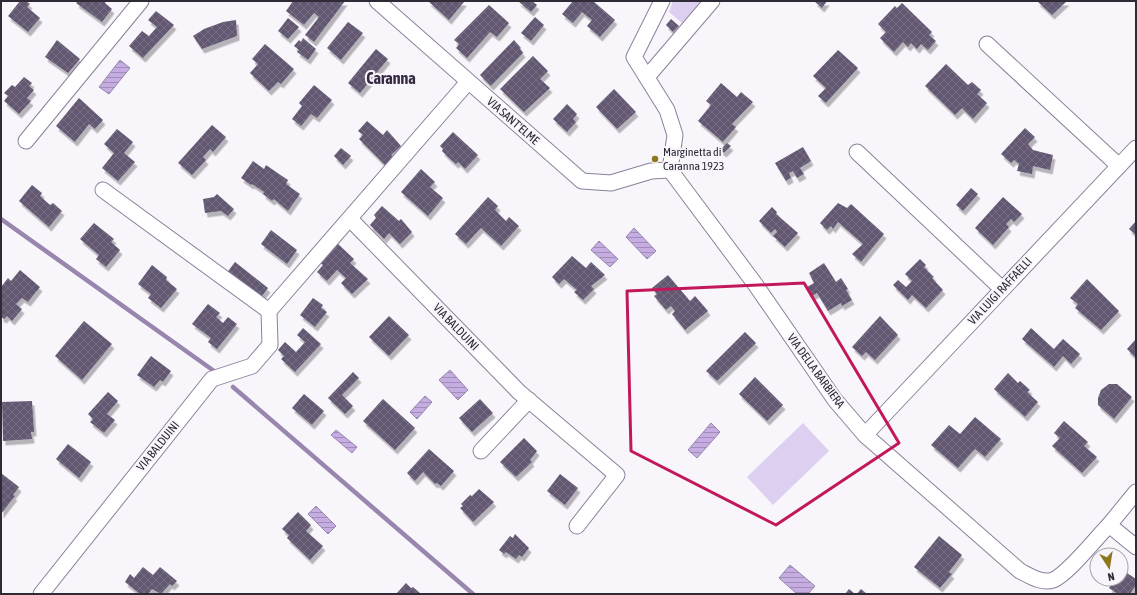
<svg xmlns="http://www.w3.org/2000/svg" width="1137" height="595" viewBox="0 0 1137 595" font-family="'Asap Condensed',sans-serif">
<defs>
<pattern id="water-rules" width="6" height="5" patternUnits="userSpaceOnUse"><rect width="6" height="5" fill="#c5ade2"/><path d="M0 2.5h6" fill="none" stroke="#a08db8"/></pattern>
<pattern id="building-cross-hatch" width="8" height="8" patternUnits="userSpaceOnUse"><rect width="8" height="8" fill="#635872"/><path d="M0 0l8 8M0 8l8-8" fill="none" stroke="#766d82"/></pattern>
<filter id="shadow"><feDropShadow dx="2.5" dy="4.5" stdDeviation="0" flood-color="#0004"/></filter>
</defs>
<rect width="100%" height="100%" fill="#f8f5fb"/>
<!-- green -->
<g fill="#ddcff0">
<path d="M 673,1 L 701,1 L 682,23 L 669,12 Z"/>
<path d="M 803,423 L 829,451 L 773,505 L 747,477 Z"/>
</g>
<!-- water -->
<g fill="url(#water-rules)" stroke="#9886ae">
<path d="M 120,60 L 130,68 L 109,94 L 99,87 Z"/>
<path d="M 634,228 L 656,251 L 647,259 L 626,237 Z"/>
<path d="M 599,241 L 618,259 L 610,267 L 591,250 Z"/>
<path d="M 450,370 L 468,390 L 458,400 L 439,380 Z"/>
<path d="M 425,396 L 432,402 L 417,419 L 410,412 Z"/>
<path d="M 711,423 L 720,432 L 697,458 L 688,450 Z"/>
<path d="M 336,430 L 357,447 L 352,453 L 331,435 Z"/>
<path d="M 316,506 L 336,526 L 328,534 L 308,514 Z"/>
<path d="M 790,565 L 815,586 L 808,594 L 797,594 L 779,578 Z"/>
</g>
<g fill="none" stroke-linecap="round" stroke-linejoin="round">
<!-- stream -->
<g stroke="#9886ae" stroke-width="4.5">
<path d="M 1,219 L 214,371"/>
<path d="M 233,387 L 473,594"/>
</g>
</g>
<!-- building -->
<g fill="url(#building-cross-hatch)" filter="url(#shadow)">
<path d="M 20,1 L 26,1 L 30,4 L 27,7 L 40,18 L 28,32 L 8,16 Z"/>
<path d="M 78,1 L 106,1 L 105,3 L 112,9 L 102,22 L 76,3 Z"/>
<path d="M 293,1 L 345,1 L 314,42 L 305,35 L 319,17 L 314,13 L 304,25 L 286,11 Z"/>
<path d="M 428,1 L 463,1 L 464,2 L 449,20 Z"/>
<path d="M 518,1 L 532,1 L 537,5 L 531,12 Z"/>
<path d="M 573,1 L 593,1 L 615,20 L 600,37 L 587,26 L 592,20 L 582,12 L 573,23 L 562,14 Z"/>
<path d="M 814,1 L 827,1 L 822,8 Z"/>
<path d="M 1037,1 L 1067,1 L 1052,15 Z"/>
<path d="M 902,3 L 932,32 L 929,35 L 936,41 L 928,50 L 921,44 L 917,49 L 911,43 L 908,47 L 903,42 L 894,52 L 880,38 L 886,32 L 878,24 L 895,6 L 897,8 Z"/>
<path d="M 489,5 L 509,23 L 497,37 L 490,32 L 467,58 L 456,48 L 459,44 L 454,40 Z"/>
<path d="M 156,11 L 174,25 L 143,58 L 129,46 L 142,31 L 149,36 L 157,27 L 148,20 Z"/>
<path d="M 535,17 L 544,25 L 531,41 L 521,33 Z"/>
<path d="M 288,18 L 299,27 L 288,39 L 278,31 Z"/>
<path d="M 671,19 L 679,26 L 673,32 L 666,25 Z"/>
<path d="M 236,20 L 237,36 L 202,49 L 193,36 L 204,29 L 223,22 Z"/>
<path d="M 348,22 L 363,33 L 341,60 L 327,48 Z"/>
<path d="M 303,38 L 316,49 L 308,60 L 297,52 L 299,50 L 294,46 L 299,40 L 301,42 Z"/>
<path d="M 57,40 L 80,59 L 68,73 L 45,57 Z"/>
<path d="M 514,40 L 521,48 L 520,49 L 523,53 L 491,86 L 480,75 Z"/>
<path d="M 265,44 L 294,69 L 281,84 L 278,82 L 269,91 L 250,73 L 258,64 L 252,59 Z"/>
<path d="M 376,49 L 388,59 L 360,93 L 348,83 Z"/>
<path d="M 838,50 L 858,68 L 826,103 L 818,96 L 826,88 L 813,76 Z"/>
<path d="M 533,56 L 548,71 L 540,79 L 550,88 L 524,112 L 500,89 Z"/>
<path d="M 946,64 L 968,85 L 972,82 L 981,90 L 977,94 L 987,103 L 973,119 L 962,108 L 955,115 L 925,86 Z"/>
<path d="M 24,77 L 32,83 L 29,86 L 34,90 L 27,98 L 31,101 L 19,114 L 4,101 L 8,96 L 4,93 L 12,85 L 15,87 Z"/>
<path d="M 721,83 L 737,97 L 741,92 L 753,102 L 732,124 L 736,127 L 723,142 L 698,121 L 711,105 L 706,101 Z"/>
<path d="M 314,85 L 332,100 L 317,118 L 311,114 L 301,126 L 292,119 L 302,106 L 299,103 Z"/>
<path d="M 614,89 L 636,112 L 617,129 L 596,107 Z"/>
<path d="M 79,98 L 103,120 L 95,129 L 89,124 L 75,142 L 56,126 Z"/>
<path d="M 567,104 L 577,114 L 573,119 L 576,122 L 567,132 L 553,119 Z"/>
<path d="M 367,121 L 383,135 L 387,130 L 401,146 L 391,155 L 393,157 L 385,165 L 359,139 L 363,135 L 358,131 Z"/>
<path d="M 212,125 L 226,137 L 213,152 L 210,149 L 203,157 L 206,160 L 192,175 L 178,163 Z"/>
<path d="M 1025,128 L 1035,137 L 1028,144 L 1033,150 L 1053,155 L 1050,170 L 1033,166 L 1032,174 L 1017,171 L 1019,164 L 1014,160 L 1011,163 L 1001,154 Z"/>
<path d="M 117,129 L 133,142 L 124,153 L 135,162 L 118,181 L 102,168 L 114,153 L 104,144 Z"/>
<path d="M 453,132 L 478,155 L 465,169 L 458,162 L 456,164 L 450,159 L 442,151 L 443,149 L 440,146 Z"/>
<path d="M 727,143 L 731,146 L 724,153 L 720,150 Z"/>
<path d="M 803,147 L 811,161 L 800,168 L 804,174 L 797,178 L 793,171 L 789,173 L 791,178 L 786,181 L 775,163 Z"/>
<path d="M 341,148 L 351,156 L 343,165 L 334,156 Z"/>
<path d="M 253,161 L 264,169 L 266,165 L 282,176 L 288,180 L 286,184 L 300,194 L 288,211 L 274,199 L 272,201 L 263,194 L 264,192 L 252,184 L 251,185 L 241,178 Z"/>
<path d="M 421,169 L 435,182 L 430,187 L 443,198 L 428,216 L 401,192 Z"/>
<path d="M 32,185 L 42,193 L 40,196 L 50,205 L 53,203 L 62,211 L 49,227 L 19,201 Z"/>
<path d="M 971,188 L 978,194 L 963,211 L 956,205 Z"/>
<path d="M 217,194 L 234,209 L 228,216 L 221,211 L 205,213 L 203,199 L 214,197 Z"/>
<path d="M 488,197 L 498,206 L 495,210 L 506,221 L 509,217 L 519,226 L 501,246 L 481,228 L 466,244 L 455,234 Z"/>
<path d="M 1003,197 L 1022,214 L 1014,222 L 1011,219 L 1006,224 L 1009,227 L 993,245 L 975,228 Z"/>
<path d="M 838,203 L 847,208 L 851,204 L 884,234 L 861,262 L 852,254 L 863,244 L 838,222 L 833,229 L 831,226 L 827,230 L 820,223 Z"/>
<path d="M 382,206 L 399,221 L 401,219 L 412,232 L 400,244 L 389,233 L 384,239 L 370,225 L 376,218 L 374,215 Z"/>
<path d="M 772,207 L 777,212 L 776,214 L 798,233 L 785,247 L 773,236 L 777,232 L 775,229 L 771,233 L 759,221 Z"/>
<path d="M 1136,221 L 1136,235 L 1129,229 Z"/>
<path d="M 94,223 L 114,239 L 111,242 L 120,250 L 106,267 L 96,259 L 99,255 L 80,239 Z"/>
<path d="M 271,230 L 297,250 L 287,264 L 261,244 Z"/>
<path d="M 337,243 L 354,259 L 350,263 L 368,279 L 352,294 L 341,283 L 346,278 L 337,270 L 327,281 L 317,272 L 323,265 L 319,262 Z"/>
<path d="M 572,256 L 586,268 L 591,262 L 605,275 L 591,286 L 594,289 L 583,300 L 574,292 L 577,290 L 564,279 L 559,284 L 552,277 Z"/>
<path d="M 920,259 L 926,265 L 924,267 L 934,277 L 932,278 L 943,290 L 926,308 L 912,295 L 908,300 L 893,285 L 898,280 L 906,287 L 912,281 L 905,274 Z"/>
<path d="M 235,262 L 268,288 L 259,300 L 226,274 Z"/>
<path d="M 824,263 L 836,282 L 841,278 L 848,289 L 846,290 L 852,300 L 842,306 L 841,303 L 828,311 L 817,293 L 812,296 L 807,287 L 814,283 L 809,273 Z"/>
<path d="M 152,265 L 167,277 L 166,280 L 177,289 L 161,308 L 148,298 L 151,294 L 138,284 Z"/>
<path d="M 20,270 L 40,287 L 28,302 L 22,298 L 16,304 L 22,309 L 12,321 L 7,316 L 4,319 L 1,317 L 1,287 L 8,278 L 11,281 Z"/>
<path d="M 668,275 L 690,301 L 695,296 L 708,311 L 685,330 L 672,314 L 675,311 L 671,306 L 666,310 L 654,296 L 657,294 L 652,288 Z"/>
<path d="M 1087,279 L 1119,311 L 1101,330 L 1075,308 L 1078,304 L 1070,298 Z"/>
<path d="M 313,298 L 323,305 L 321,308 L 327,312 L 315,327 L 300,315 Z"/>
<path d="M 208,304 L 220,313 L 216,317 L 223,323 L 228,317 L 237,324 L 217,349 L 208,342 L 211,338 L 192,324 Z"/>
<path d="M 389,316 L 409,335 L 389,356 L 369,337 Z"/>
<path d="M 880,316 L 898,335 L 875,360 L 866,352 L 862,356 L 852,347 Z"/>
<path d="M 84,321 L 112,344 L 82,380 L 55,356 Z"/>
<path d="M 303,328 L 321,344 L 295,372 L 281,359 L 284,356 L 278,350 L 285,342 L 296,352 L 305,342 L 297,335 Z"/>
<path d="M 1031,328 L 1054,349 L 1063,339 L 1080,354 L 1071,364 L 1063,356 L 1054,367 L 1022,339 Z"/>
<path d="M 745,332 L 756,343 L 717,381 L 706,371 Z"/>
<path d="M 1136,339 L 1136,358 L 1127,349 Z"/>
<path d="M 151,356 L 171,371 L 163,382 L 160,380 L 154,387 L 137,375 Z"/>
<path d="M 353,372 L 359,378 L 342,395 L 353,406 L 345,414 L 328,398 Z"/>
<path d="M 1008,373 L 1018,383 L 1020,381 L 1030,390 L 1027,392 L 1038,402 L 1025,417 L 994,389 Z"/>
<path d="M 755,377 L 783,405 L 767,421 L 739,394 Z"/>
<path d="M 1109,384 L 1117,384 L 1132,397 L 1114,419 L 1098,405 L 1098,398 L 1101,390 Z"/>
<path d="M 108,392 L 118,401 L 107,414 L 115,420 L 104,433 L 90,422 L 93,419 L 88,414 Z"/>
<path d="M 304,394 L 324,411 L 312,425 L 292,408 Z"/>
<path d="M 383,399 L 415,428 L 395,450 L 363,421 Z"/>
<path d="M 480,399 L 493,413 L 472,432 L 459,418 Z"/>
<path d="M 32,401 L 34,432 L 31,432 L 32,439 L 3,441 L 2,402 Z"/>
<path d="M 975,417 L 1001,439 L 985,457 L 975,449 L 958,468 L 931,445 L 949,425 L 960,434 Z"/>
<path d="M 1064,421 L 1088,442 L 1084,446 L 1097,457 L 1082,473 L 1052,446 L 1060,438 L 1054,433 Z"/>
<path d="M 524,438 L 537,451 L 530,460 L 532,462 L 516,477 L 500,462 Z"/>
<path d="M 68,444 L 91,462 L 79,478 L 56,459 Z"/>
<path d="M 429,449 L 454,471 L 441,486 L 437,483 L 435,484 L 423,472 L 415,481 L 407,473 Z"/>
<path d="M 1,473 L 19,487 L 13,495 L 15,496 L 1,514 Z"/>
<path d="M 560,474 L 578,488 L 565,505 L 547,491 Z"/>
<path d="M 479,489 L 494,502 L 473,522 L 460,508 L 463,506 L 461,504 L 470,495 L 472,496 Z"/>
<path d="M 298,512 L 311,525 L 306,531 L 323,546 L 310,560 L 287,538 L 289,535 L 282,529 Z"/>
<path d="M 515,534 L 529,548 L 522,557 L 519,555 L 516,559 L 506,552 L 504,554 L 499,550 L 510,536 L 513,538 Z"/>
<path d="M 939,536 L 962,555 L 949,572 L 952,574 L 940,588 L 914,567 Z"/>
<path d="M 143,567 L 153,575 L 160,567 L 177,581 L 172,586 L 170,584 L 161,594 L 152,589 L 148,594 L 140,594 L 125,582 L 130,574 L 134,578 Z"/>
<path d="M 1121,569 L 1136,579 L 1136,585 L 1130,594 L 1118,594 L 1109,588 L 1113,582 L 1108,579 L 1121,579 Z"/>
<path d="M 406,583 L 411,588 L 413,587 L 421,594 L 396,594 Z"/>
<path d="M 849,589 L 855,594 L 845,594 Z"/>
<path d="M 861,589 L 867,594 L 857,594 Z"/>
</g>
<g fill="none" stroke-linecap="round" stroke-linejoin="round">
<!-- minor casing -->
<g stroke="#8b809b" stroke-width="17">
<g id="minor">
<path d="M 377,1 L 582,181 L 611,183 L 651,171 L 670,170"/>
<path d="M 662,1 L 634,57 L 667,110 L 675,135 L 670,170 L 755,284 L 835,400 L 865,435 L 1020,571 C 1030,576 1042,584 1053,580 C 1068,574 1096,538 1109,525 L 1136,547"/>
<path d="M 987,44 L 1119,166"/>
<path d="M 647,77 L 712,1"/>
<path d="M 26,141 L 141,1"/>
<path d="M 857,152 L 1002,289"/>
<path d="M 103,190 L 269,311"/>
<path d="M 350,219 L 519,392 L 617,475 L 577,526"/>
<path d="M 865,435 L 1136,148"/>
<path d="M 481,451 L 529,400"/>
<path d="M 1109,525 L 1136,492"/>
<path d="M 41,594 L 212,379 L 252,366 L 270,345 L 269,311 L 468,82"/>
</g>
</g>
<!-- minor -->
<use href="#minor" stroke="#fff" stroke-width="15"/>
</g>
<!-- marked area -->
<path fill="none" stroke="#c2185b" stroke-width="3" stroke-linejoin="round" d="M 804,283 L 899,443 L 776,525 L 631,451 L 627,291 Z"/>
<!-- markers -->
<circle fill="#8e781e" stroke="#f8f5fb" stroke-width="1.5" cx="655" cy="159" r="4"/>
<g text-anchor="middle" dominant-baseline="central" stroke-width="4" stroke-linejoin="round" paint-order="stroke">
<!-- street labels -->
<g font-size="12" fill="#2f2b36" stroke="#f8f5fb">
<text transform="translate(513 121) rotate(41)">VIA SANT'ELME</text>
<text transform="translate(1000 291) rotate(-47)">VIA LUIGI RAFFAELLI</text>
<text transform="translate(456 327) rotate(46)">VIA BALDUINI</text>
<text transform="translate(816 371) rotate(54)">VIA DELLA BARBIERA</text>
<text transform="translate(158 446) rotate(-51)">VIA BALDUINI</text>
</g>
<!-- poi labels -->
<g font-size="12" fill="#2f2b36" stroke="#f8f5fb" text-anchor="start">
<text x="663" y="152">Marginetta di<tspan x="663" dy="14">Caranna 1923</tspan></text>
</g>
<!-- district labels -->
<g font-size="16" font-weight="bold" fill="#362b42" stroke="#f8f5fb">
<text x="391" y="78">Caranna</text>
</g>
</g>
<!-- border -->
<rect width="1137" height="595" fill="none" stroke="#2f2b36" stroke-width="4"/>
<!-- north arrow -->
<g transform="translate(1109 567) rotate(168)"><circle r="19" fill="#f8f5fb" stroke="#a8a4ac"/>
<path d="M0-3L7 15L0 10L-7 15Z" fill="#8e781e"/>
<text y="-6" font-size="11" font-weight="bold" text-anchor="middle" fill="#2f2b36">N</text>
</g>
</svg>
